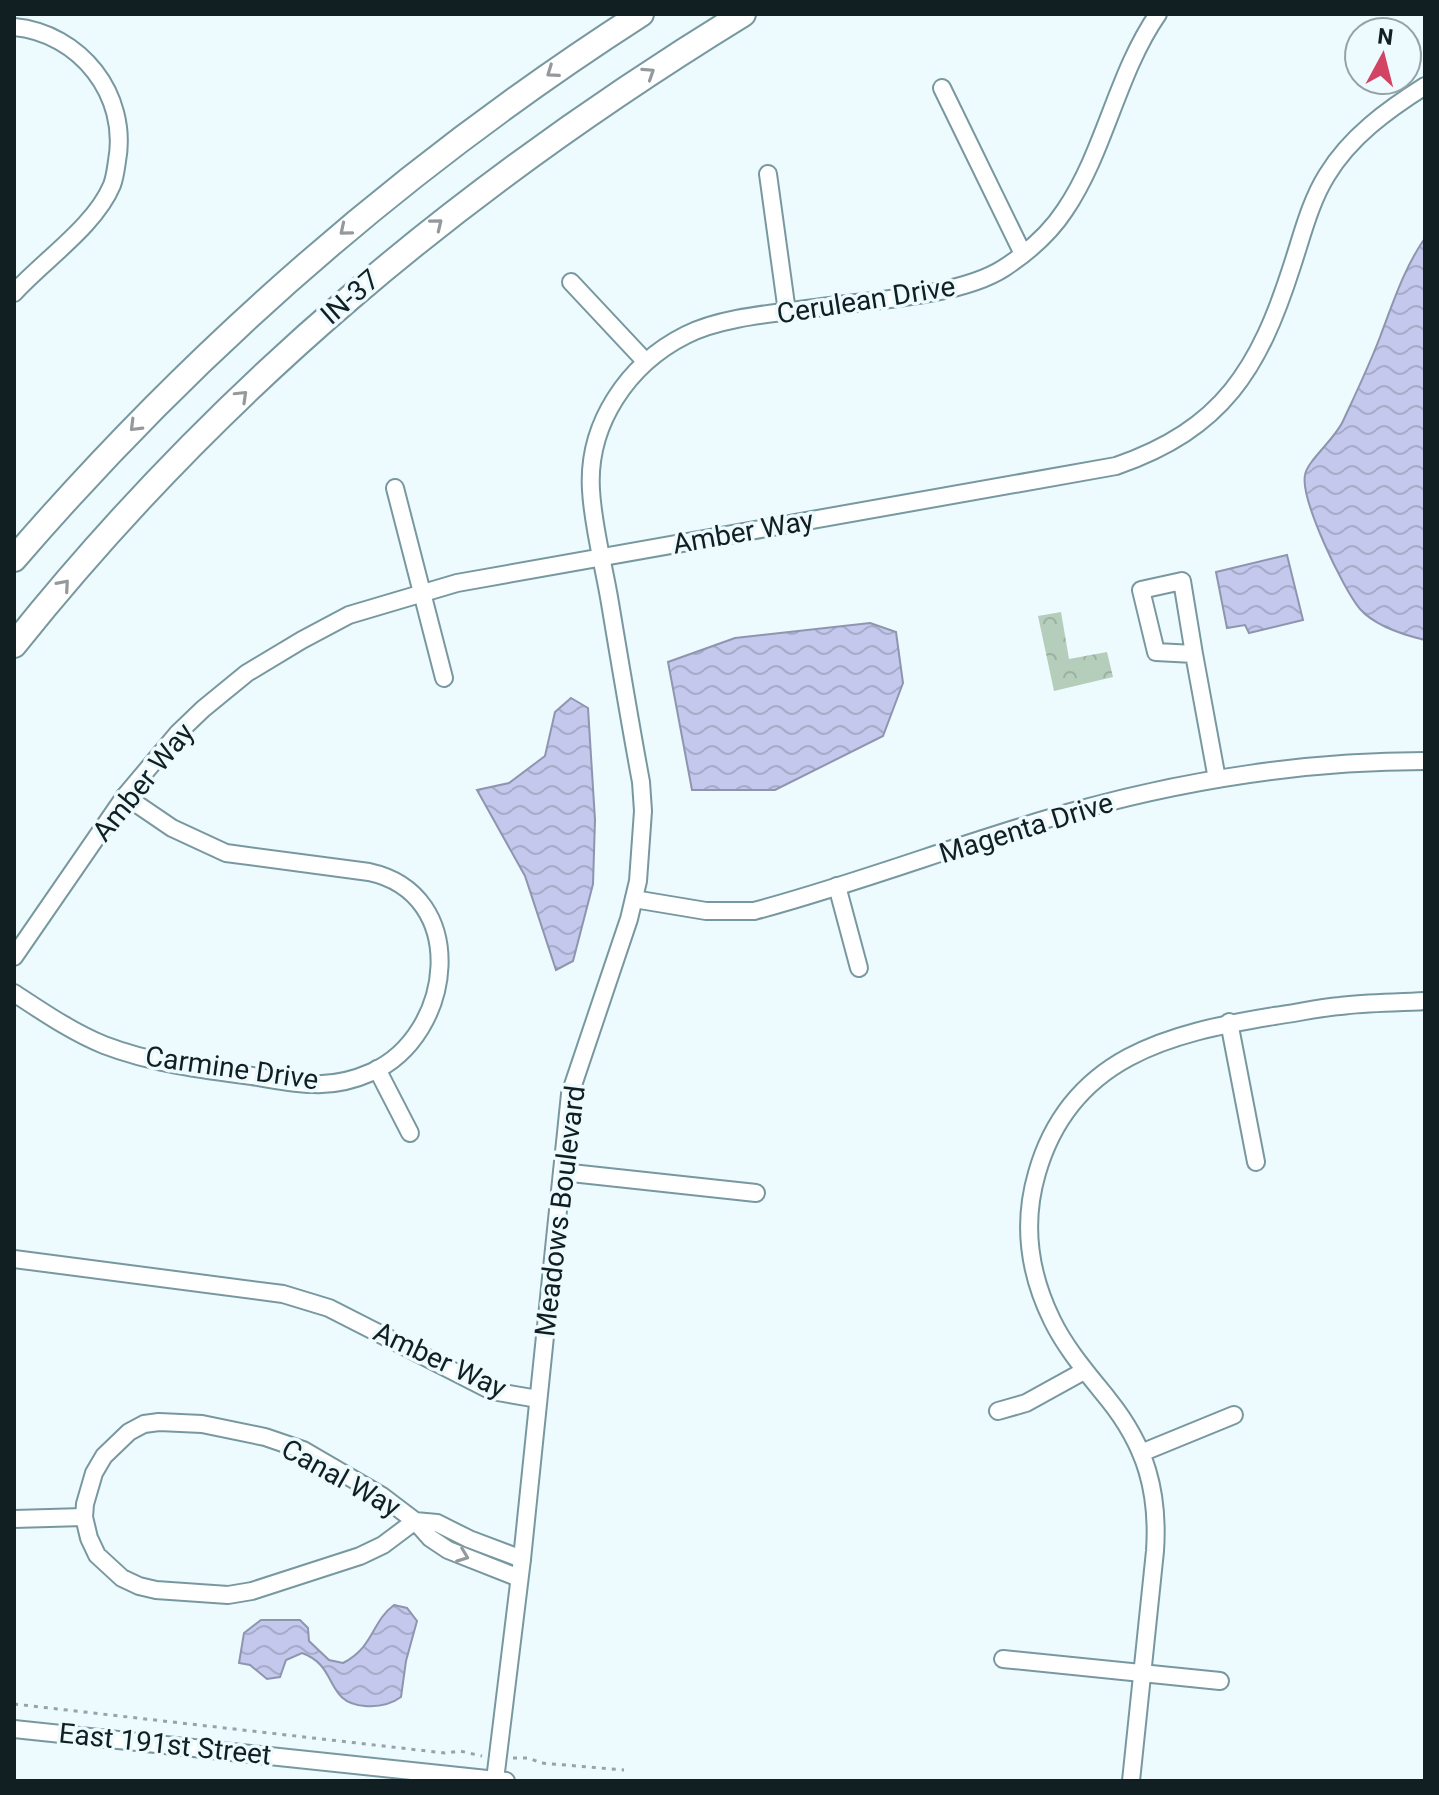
<svg xmlns="http://www.w3.org/2000/svg" width="1439" height="1795" viewBox="0 0 1439 1795" font-family="Roboto,sans-serif">
<defs>
<pattern id="park-crowns" width="20" height="18" patternUnits="userSpaceOnUse" patternTransform="scale(2)"><rect width="20" height="18" fill="#b5cebc"/><path d="M2 6a3 3 0 1 1 6 0M12 15a3 3 0 1 1 6 0" fill="none" stroke="#9bb0a1"/></pattern>
<pattern id="water-waves" width="16" height="10" patternUnits="userSpaceOnUse" patternTransform="scale(2)"><rect width="16" height="10" fill="#c3c8ec"/><path d="M0 5q4-4 8 0t8 0" fill="none" stroke="#a6abca"/></pattern>
</defs>
<rect width="100%" height="100%" fill="#edfafe"/>
<!-- park -->
<path fill="url(#park-crowns)" d="M 1061,612 L 1069,659 L 1107,652 L 1113,677 L 1054,691 L 1038,616 Z"/>
<!-- water -->
<g fill="url(#water-waves)" stroke="#8e95af" stroke-width="2">
<path d="M 1425,238 L 1425,640 C 1404,635 1375,626 1360,609 C 1343,589 1300,499 1305,475 C 1307,461 1335,439 1343,421 C 1356,393 1369,366 1380,337 C 1393,303 1404,268 1425,238 Z"/>
<path d="M 1287,555 L 1303,620 L 1249,633 L 1245,625 L 1227,628 L 1216,572 Z"/>
<path d="M 870,623 L 896,632 L 903,683 L 883,736 L 775,790 L 692,790 L 668,662 L 735,638 Z"/>
<path d="M 571,698 L 588,708 L 595,820 L 593,884 L 573,961 L 556,970 L 525,876 L 477,790 L 509,783 L 545,756 L 555,712 Z"/>
<path d="M 394,1605 L 407,1608 L 417,1621 L 406,1661 L 401,1697 C 390,1705 379,1707 365,1706 C 324,1703 339,1666 302,1653 L 286,1660 L 280,1677 L 267,1679 L 250,1665 L 239,1663 L 244,1633 L 261,1620 L 300,1620 L 308,1628 L 309,1641 L 329,1660 L 343,1663 C 375,1646 371,1622 394,1605 Z"/>
</g>
<g fill="none" stroke-linecap="round" stroke-linejoin="round">
<!-- minor casing -->
<g stroke="#7898a0" stroke-width="20">
<g id="minor">
<path d="M 14,27 C 80,33 129,95 117,161 C 116,168 115,177 112,185 C 95,226 44,260 14,293"/>
<path d="M 942,88 L 1023,254"/>
<path d="M 768,174 L 787,312"/>
<path d="M 571,282 L 645,361"/>
<path d="M 395,488 L 444,678"/>
<path d="M 1194,654 L 1182,581 L 1141,590 L 1156,652 L 1194,654 L 1217,779"/>
<path d="M 837,886 L 859,968"/>
<path d="M 634,899 L 706,911 L 754,911 C 863,882 969,840 1078,810 C 1191,779 1308,761 1425,761"/>
<path d="M 14,957 L 125,796 L 178,733 L 203,709 L 247,673 L 302,640 L 349,615 L 457,583 L 1116,466 C 1223,429 1259,369 1292,266 C 1302,236 1310,202 1327,175 C 1350,137 1387,110 1425,86"/>
<path d="M 14,993 C 43,1012 72,1032 104,1045 C 151,1063 202,1070 252,1076 C 272,1079 293,1084 313,1084 C 332,1085 354,1080 372,1072 C 454,1035 471,894 369,872 L 226,853 L 172,828 L 125,796"/>
<path d="M 1229,1022 L 1256,1162"/>
<path d="M 377,1069 L 410,1133"/>
<path d="M 562,1172 L 756,1193"/>
<path d="M 14,1259 L 283,1294 L 329,1308 L 492,1391 L 538,1399"/>
<path d="M 998,1411 L 1026,1403 L 1084,1371"/>
<path d="M 1141,1453 L 1234,1415"/>
<path d="M 14,1519 L 84,1517"/>
<path d="M 519,1578 L 448,1550 L 430,1538 L 415,1521 L 382,1496 L 303,1450 L 265,1437 L 202,1424 L 159,1422 L 144,1424 L 129,1432 L 104,1456 L 94,1473 L 85,1504 L 84,1517 L 89,1538 L 97,1555 L 122,1578 L 139,1586 L 156,1590 L 228,1595 L 252,1591 L 360,1556 L 383,1545 L 415,1521 L 437,1523 L 469,1539 L 522,1559"/>
<path d="M 1003,1659 L 1220,1681"/>
<path d="M 14,1729 L 506,1781"/>
<path d="M 495,1780 L 522,1559 L 570,1094 L 629,919 L 638,881 L 643,811 L 641,782 C 630,723 620,663 610,603 C 604,566 593,528 591,490 C 587,424 628,364 686,335 C 723,316 781,313 822,307 C 873,300 961,296 1004,268 C 1027,253 1050,233 1065,210 C 1105,151 1117,73 1158,14"/>
<path d="M 1131,1781 L 1155,1551 C 1159,1492 1146,1446 1108,1399 C 1088,1374 1066,1349 1052,1320 C 1029,1273 1022,1224 1037,1173 C 1070,1057 1169,1033 1274,1016 C 1296,1013 1318,1008 1340,1006 C 1368,1002 1397,1003 1425,1001"/>
</g>
</g>
<!-- highway casing -->
<g stroke="#7898a0" stroke-width="28">
<g id="highway">
<path d="M 14,559 C 196,348 406,165 641,14"/>
<path d="M 14,645 C 220,387 463,186 743,14"/>
</g>
</g>
<!-- path -->
<g stroke="#96a3a7" stroke-width="3" stroke-dasharray="4 6" stroke-linecap="butt">
<path d="M 14,1704 L 445,1753 L 460,1751 L 482,1756"/>
<path d="M 513,1758 L 529,1758 L 541,1763 L 624,1770"/>
</g>
<!-- minor -->
<use href="#minor" stroke="#fff" stroke-width="16"/>
<!-- highway -->
<use href="#highway" stroke="#fff" stroke-width="24"/>
</g>
<!-- one-way arrows -->
<defs><path id="oneway-chevron" d="M-2-3.5L2.5 0L-2 3.5" fill="none" stroke-width="1.6" stroke-linecap="round" stroke-linejoin="round" transform="scale(2)"/></defs>
<g stroke="#949a9c">
<use href="#oneway-chevron" transform="translate(552 72) rotate(145)"/>
<use href="#oneway-chevron" transform="translate(649 73) rotate(-33)"/>
<use href="#oneway-chevron" transform="translate(437 224) rotate(-39)"/>
<use href="#oneway-chevron" transform="translate(345 230) rotate(140)"/>
<use href="#oneway-chevron" transform="translate(242 396) rotate(-44)"/>
<use href="#oneway-chevron" transform="translate(135 426) rotate(135)"/>
<use href="#oneway-chevron" transform="translate(64 585) rotate(-49)"/>
<use href="#oneway-chevron" transform="translate(463 1556) rotate(21)"/>
</g>
<g text-anchor="middle" dominant-baseline="central" stroke-width="7" stroke-linejoin="round" paint-order="stroke">
<!-- street labels -->
<g font-size="28" fill="#121f22" stroke="#edfafe">
<text transform="translate(350 297) rotate(-41)">IN-37</text>
<text transform="translate(866 300) rotate(-9)">Cerulean Drive</text>
<text transform="translate(743 532) rotate(-10)">Amber Way</text>
<text transform="translate(143 782) rotate(-51)">Amber Way</text>
<text transform="translate(1026 828) rotate(-17)">Magenta Drive</text>
<text transform="translate(232 1068) rotate(8)">Carmine Drive</text>
<text transform="translate(560 1211) rotate(-83)">Meadows Boulevard</text>
<text transform="translate(440 1360) rotate(25)">Amber Way</text>
<text transform="translate(341 1478) rotate(29)">Canal Way</text>
<text transform="translate(165 1744) rotate(6)">East 191st Street</text>
</g>
</g>
<!-- border -->
<rect width="1439" height="1795" fill="none" stroke="#121f22" stroke-width="32"/>
<!-- north arrow -->
<g transform="translate(1383 56) rotate(7)"><circle r="38" fill="#edfafe" stroke="#95a2a6" stroke-width="2"/>
<path d="M0-6L14 30L0 20L-14 30Z" fill="#d34464"/>
<text y="-12" font-size="22" font-weight="bold" text-anchor="middle" fill="#121f22">N</text>
</g>
</svg>
